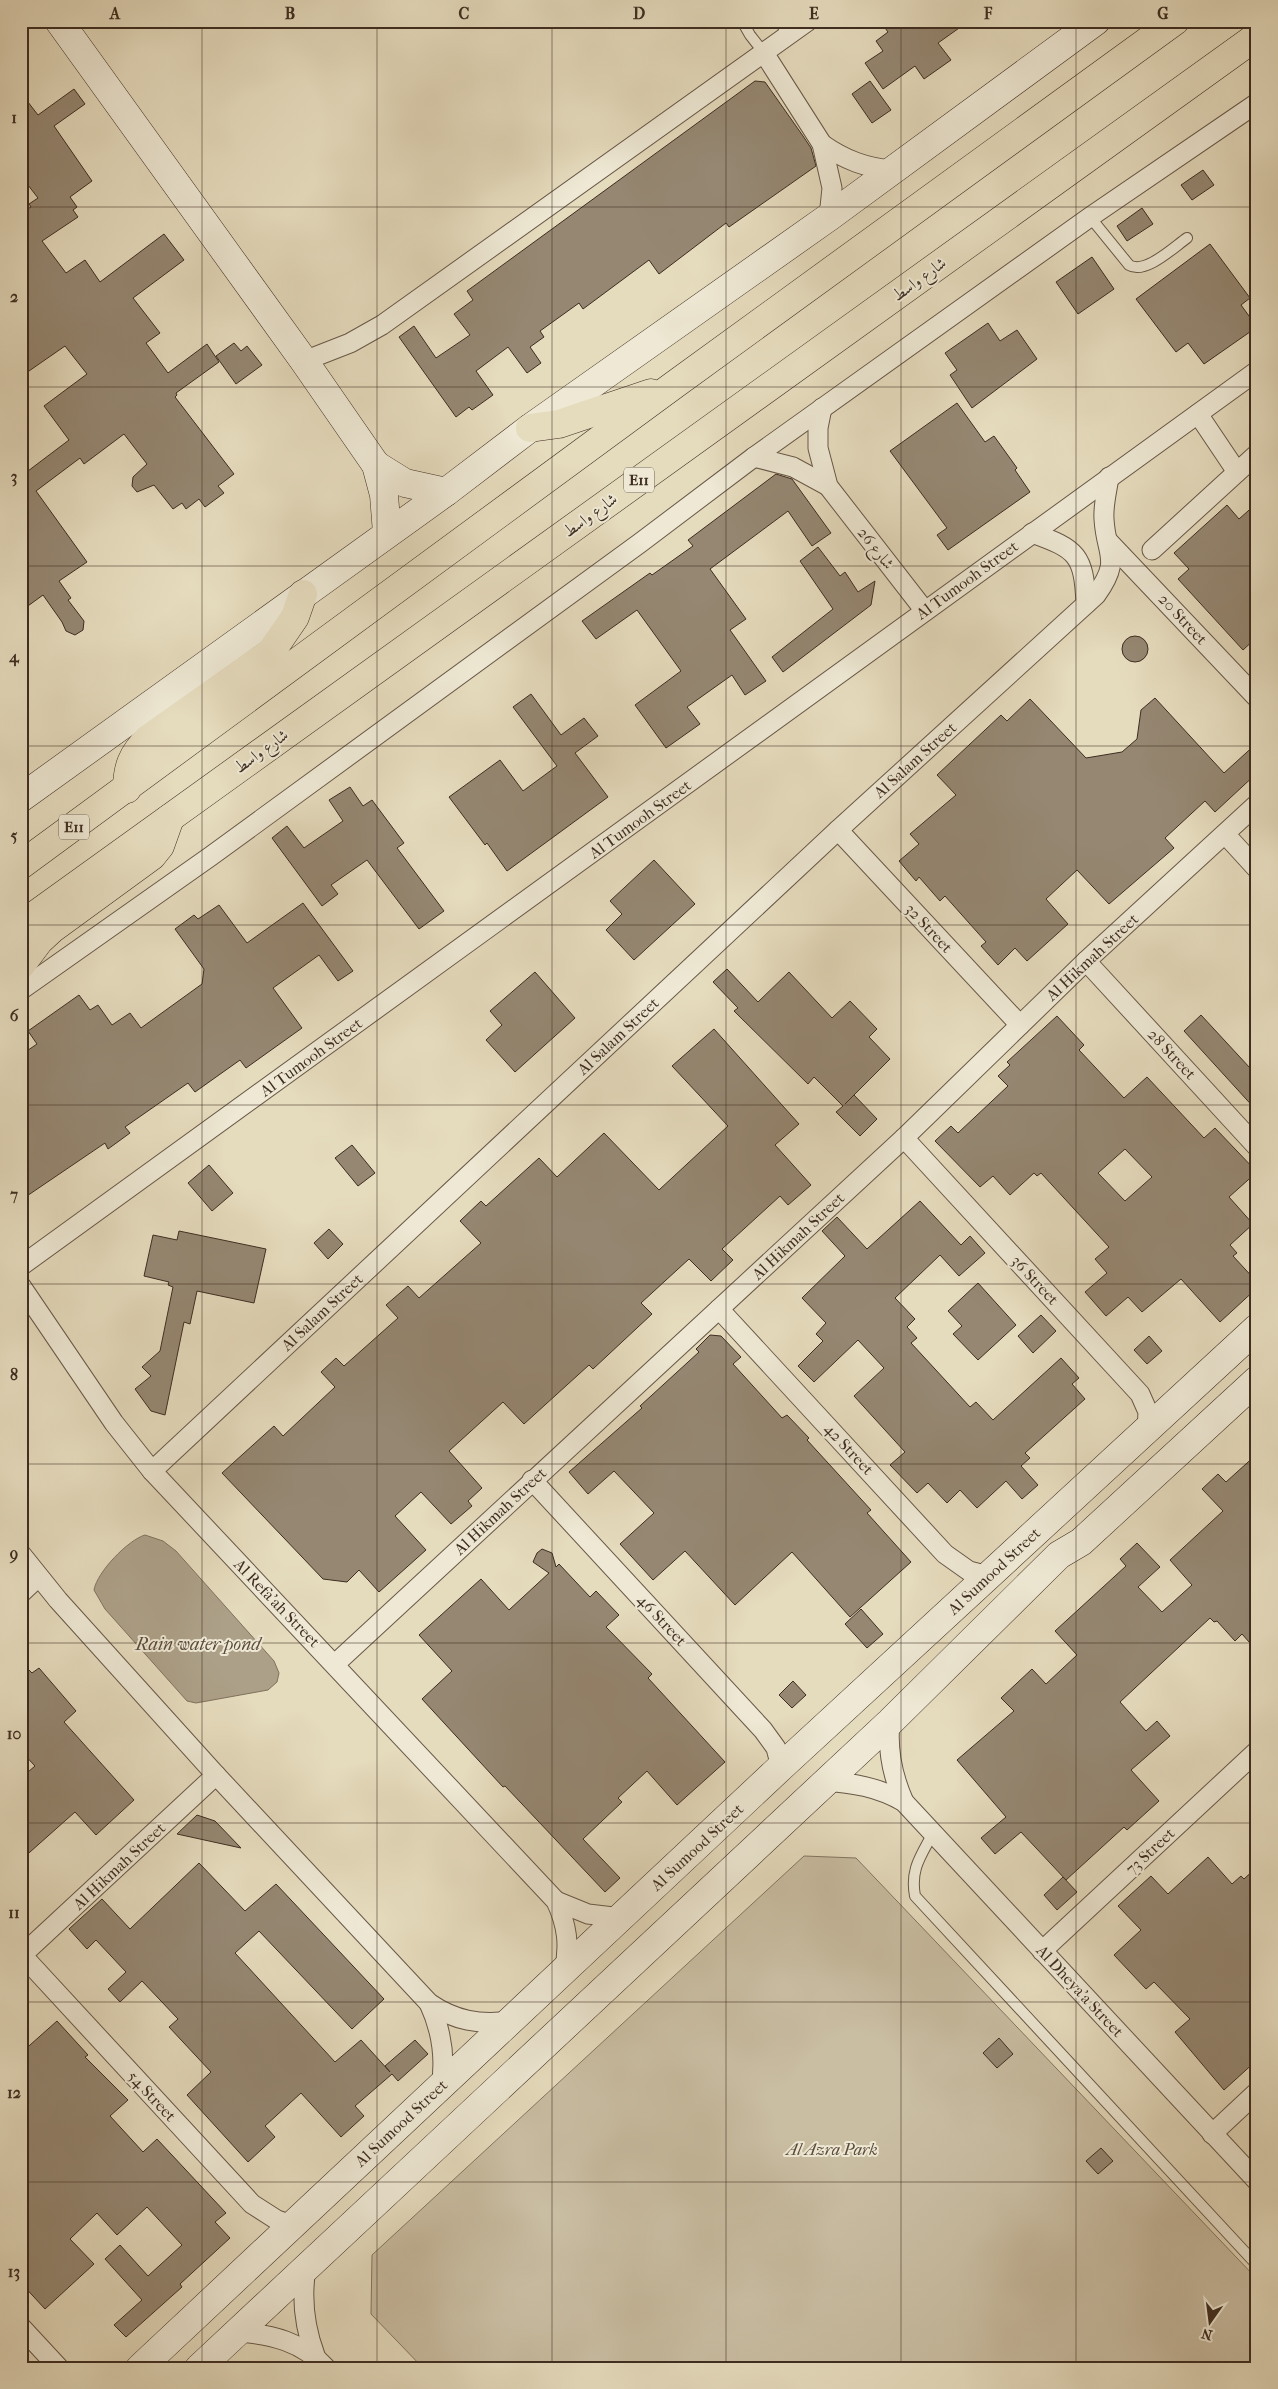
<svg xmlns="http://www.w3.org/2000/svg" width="1278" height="2389" viewBox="0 0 1278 2389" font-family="'IM FELL French Canon',Amiri,serif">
<rect width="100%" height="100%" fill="#e5dbbd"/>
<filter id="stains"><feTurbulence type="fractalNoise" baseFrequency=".004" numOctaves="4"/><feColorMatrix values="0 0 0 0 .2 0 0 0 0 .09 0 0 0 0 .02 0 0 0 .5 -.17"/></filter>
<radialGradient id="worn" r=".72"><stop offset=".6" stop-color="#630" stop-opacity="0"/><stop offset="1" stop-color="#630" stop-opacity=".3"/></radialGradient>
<!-- green -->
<path fill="#c9bda2" stroke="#847562" d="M 804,1856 L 856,1858 L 1257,2279 L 1257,2368 L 423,2368 L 371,2314 L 372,2255 Z"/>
<!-- water -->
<path fill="#aca088" stroke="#80725f" d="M 145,1535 L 163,1541 L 176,1551 L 274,1661 L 279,1673 L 277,1682 L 268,1690 L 196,1703 L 187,1701 L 105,1609 L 94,1590 C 97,1572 128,1540 145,1535 Z"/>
<!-- building -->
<g fill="#958772" stroke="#3e2d21" fill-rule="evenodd">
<path d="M 880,21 L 969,21 L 938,43 L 951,60 L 924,79 L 915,66 L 883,89 L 865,63 L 883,51 L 876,41 L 888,32 Z"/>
<path d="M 755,81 L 765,82 L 803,136 L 811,148 L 816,166 L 729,227 L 726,223 L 659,274 L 649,260 L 583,309 L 579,303 L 540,331 L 544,337 L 530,347 L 541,363 L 527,373 L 508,347 L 476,371 L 493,395 L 472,410 L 469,407 L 456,417 L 399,337 L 414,326 L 436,358 L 470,335 L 454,314 L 473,300 L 467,291 Z"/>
<path d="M 870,81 L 891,110 L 872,123 L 852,94 Z"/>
<path d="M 74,89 L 85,104 L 54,126 L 92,181 L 70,197 L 77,207 L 73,210 L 78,217 L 42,241 L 66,273 L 85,260 L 100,282 L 164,234 L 184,260 L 133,298 L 160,333 L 146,343 L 168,373 L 207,344 L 219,362 L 176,393 L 177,395 L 175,397 L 234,474 L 218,486 L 224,493 L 205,507 L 199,499 L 186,509 L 182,503 L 173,509 L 154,485 L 137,492 L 132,486 L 133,477 L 147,464 L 124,434 L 84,464 L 80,458 L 36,491 L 87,562 L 59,581 L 71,598 L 68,600 L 84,621 L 83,630 L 75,635 L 66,631 L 62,622 L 43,595 L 21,611 L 21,470 L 24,474 L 69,440 L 44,406 L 87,374 L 65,346 L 29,371 L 21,361 L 21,213 L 31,207 L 29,204 L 38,198 L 21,176 L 21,93 L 38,115 Z"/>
<path d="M 1203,170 L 1214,185 L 1192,200 L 1181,185 Z"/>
<path d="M 1142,208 L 1153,224 L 1127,241 L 1117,226 Z"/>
<path d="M 1210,244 L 1250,298 L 1241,305 L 1257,327 L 1204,364 L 1188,343 L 1176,352 L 1136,299 Z"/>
<path d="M 1092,257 L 1114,289 L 1078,314 L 1056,282 Z"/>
<path d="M 988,323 L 1000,341 L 1017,330 L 1037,359 L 972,408 L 950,375 L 957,370 L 945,353 Z"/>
<path d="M 234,343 L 241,351 L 247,346 L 262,365 L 236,384 L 216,356 Z"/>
<path d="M 957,403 L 985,442 L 994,436 L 1017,468 L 1015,470 L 1030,492 L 948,550 L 937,535 L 947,528 L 890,451 Z"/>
<path d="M 776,474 L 792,479 L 831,533 L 812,546 L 788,511 L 710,569 L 746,619 L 730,630 L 766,681 L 745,695 L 732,675 L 687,707 L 700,724 L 666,748 L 635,705 L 681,671 L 637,610 L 596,639 L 582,621 L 650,573 L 652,575 L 693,546 L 688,540 Z"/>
<path d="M 1257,503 L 1257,637 L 1243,650 L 1178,579 L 1189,569 L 1174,553 L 1227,505 L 1239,519 Z"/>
<path d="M 818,547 L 840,576 L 845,572 L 858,592 L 875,581 L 871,605 L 783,672 L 772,657 L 833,609 L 800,561 Z"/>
<circle cx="1135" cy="649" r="13"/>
<path d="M 531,694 L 561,735 L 584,718 L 598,736 L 575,753 L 608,797 L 507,871 L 487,843 L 485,845 L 449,797 L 500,760 L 523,791 L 557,766 L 513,707 Z"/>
<path d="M 1155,698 L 1224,773 L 1257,743 L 1257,773 L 1215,812 L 1205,801 L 1165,838 L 1174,848 L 1109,904 L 1077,870 L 1046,899 L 1068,924 L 1027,961 L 1015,948 L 998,965 L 981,946 L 986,942 L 945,896 L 940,901 L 919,877 L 916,881 L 899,861 L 919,844 L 910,834 L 956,795 L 937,775 L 1001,715 L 1007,721 L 1030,699 L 1086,758 L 1122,752 L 1137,739 L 1141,710 Z"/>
<path d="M 350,787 L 363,806 L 372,800 L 404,843 L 397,848 L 444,911 L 419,929 L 367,860 L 331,885 L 338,894 L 322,906 L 272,838 L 287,826 L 304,848 L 343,821 L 329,800 Z"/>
<path d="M 654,860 L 695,904 L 634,960 L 606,930 L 622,914 L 610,901 Z"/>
<path d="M 303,903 L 353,971 L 338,981 L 319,955 L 273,988 L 302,1028 L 246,1068 L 240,1060 L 195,1092 L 188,1083 L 125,1127 L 130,1133 L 108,1149 L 105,1143 L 21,1200 L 21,1055 L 37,1044 L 28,1031 L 79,995 L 90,1010 L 98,1005 L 112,1025 L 130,1013 L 141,1028 L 202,984 L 204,969 L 175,929 L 194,915 L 198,919 L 219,905 L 247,943 Z"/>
<path d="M 727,969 L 758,1002 L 789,972 L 832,1018 L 850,1001 L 877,1029 L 869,1037 L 890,1059 L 845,1104 L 854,1095 L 877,1119 L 860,1136 L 836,1112 L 843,1106 L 814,1077 L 808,1084 L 734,1011 L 738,1008 L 713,982 Z"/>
<path d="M 535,972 L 575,1018 L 515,1072 L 486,1040 L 502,1025 L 490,1011 Z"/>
<path d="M 1201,1015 L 1250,1068 L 1257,1067 L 1257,1111 L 1184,1031 Z"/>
<path d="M 1057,1016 L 1084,1045 L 1079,1050 L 1124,1098 L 1147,1077 L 1204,1138 L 1215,1128 L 1257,1172 L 1229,1197 L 1253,1224 L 1230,1245 L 1237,1253 L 1233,1256 L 1257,1282 L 1257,1288 L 1220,1322 L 1181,1279 L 1142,1312 L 1128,1297 L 1106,1316 L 1085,1292 L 1107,1273 L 1095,1259 L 1109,1247 L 1041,1173 L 1037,1176 L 1034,1173 L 1010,1195 L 993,1176 L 980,1187 L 935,1141 L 951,1126 L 958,1133 L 1008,1086 L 998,1076 L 1010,1065 L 1007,1062 ZM 1125,1149 L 1152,1177 L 1125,1201 L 1098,1173 Z"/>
<path d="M 714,1029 L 799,1124 L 775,1145 L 811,1185 L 788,1205 L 780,1196 L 722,1249 L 733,1260 L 711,1281 L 689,1259 L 641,1303 L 652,1314 L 593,1369 L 589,1365 L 524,1424 L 503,1402 L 449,1451 L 482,1488 L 468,1501 L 472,1506 L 451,1524 L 421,1492 L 395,1516 L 426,1550 L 379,1592 L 359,1570 L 347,1582 L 323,1579 L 222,1473 L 274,1426 L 283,1436 L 335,1387 L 321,1372 L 336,1358 L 344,1366 L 398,1318 L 386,1305 L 408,1286 L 419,1298 L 481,1243 L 460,1221 L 481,1201 L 486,1206 L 539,1158 L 557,1177 L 604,1133 L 659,1190 L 728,1126 L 672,1066 Z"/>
<path d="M 352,1145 L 375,1173 L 358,1186 L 335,1158 Z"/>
<path d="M 209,1165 L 233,1193 L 212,1211 L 188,1183 Z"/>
<path d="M 920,1201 L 961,1245 L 970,1236 L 985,1253 L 959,1276 L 940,1255 L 895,1298 L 915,1319 L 907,1327 L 917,1338 L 911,1343 L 970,1407 L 976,1402 L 993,1420 L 1061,1358 L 1079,1378 L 1072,1384 L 1085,1399 L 1025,1453 L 1030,1458 L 1021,1466 L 1038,1485 L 1022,1499 L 1006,1481 L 977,1508 L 960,1490 L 947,1503 L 928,1483 L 917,1493 L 890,1465 L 905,1452 L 854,1396 L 884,1368 L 858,1340 L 814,1382 L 798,1366 L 823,1341 L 816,1334 L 826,1323 L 802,1298 L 845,1256 L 822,1231 L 837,1217 L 867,1249 Z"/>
<path d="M 329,1229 L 343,1244 L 328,1259 L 314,1243 Z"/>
<path d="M 179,1231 L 266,1249 L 254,1303 L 197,1291 L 190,1324 L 184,1322 L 165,1415 L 151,1411 L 135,1389 L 151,1376 L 142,1367 L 160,1351 L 173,1287 L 168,1285 L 169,1282 L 144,1276 L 153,1235 L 177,1240 Z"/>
<path d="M 978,1283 L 1016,1325 L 978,1360 L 953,1334 L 962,1326 L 948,1311 Z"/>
<path d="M 1041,1315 L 1056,1331 L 1033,1353 L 1018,1336 Z"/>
<path d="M 710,1335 L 721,1336 L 741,1357 L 733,1364 L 782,1418 L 787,1415 L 809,1438 L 807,1440 L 871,1510 L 867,1513 L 911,1562 L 850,1617 L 792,1552 L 735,1605 L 685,1551 L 653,1580 L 620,1544 L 654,1513 L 614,1471 L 588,1494 L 569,1472 L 642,1408 L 640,1406 L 699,1352 L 696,1349 Z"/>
<path d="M 1149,1336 L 1162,1351 L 1147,1364 L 1134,1350 Z"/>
<path d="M 1257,1454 L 1257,1651 L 1242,1634 L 1235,1641 L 1217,1621 L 1214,1622 L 1210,1618 L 1120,1702 L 1146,1731 L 1157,1721 L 1170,1736 L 1131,1770 L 1159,1801 L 1127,1830 L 1124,1827 L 1066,1880 L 1021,1832 L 995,1854 L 981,1838 L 1006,1817 L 957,1760 L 1014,1711 L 1001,1698 L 1032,1669 L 1046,1684 L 1077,1655 L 1055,1631 L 1126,1566 L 1120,1559 L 1137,1543 L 1160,1567 L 1138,1587 L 1162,1612 L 1192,1585 L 1170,1560 L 1223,1511 L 1202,1489 L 1218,1474 L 1226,1482 Z"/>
<path d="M 542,1549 L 552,1553 L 556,1567 L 559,1564 L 590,1597 L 596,1591 L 619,1615 L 606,1627 L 652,1674 L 648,1678 L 725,1762 L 677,1805 L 647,1771 L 618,1798 L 622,1802 L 583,1839 L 620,1878 L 605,1892 L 505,1786 L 503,1787 L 422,1699 L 452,1671 L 419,1635 L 481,1579 L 509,1610 L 549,1573 L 533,1562 L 537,1553 Z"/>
<path d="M 861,1609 L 883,1634 L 867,1648 L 845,1624 Z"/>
<path d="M 21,1662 L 32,1673 L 39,1668 L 76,1711 L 64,1722 L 134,1800 L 96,1835 L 75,1812 L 21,1860 L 21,1778 L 35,1766 L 21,1751 Z"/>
<path d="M 793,1681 L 806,1695 L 792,1708 L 779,1695 Z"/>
<path d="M 197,1815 L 215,1821 L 241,1848 L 177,1834 Z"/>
<path d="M 1208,1857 L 1232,1884 L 1241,1876 L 1244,1879 L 1257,1867 L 1257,2060 L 1224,2090 L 1175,2032 L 1190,2019 L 1154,1982 L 1146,1989 L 1114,1955 L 1141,1930 L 1118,1906 L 1151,1876 L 1168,1894 Z"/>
<path d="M 199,1863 L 245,1911 L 276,1884 L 384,1999 L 352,2029 L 259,1931 L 235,1953 L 335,2062 L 361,2040 L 390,2072 L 385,2066 L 415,2040 L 428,2054 L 398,2081 L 392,2074 L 355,2106 L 364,2116 L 341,2137 L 301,2093 L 265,2126 L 275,2137 L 248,2162 L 187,2095 L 211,2072 L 169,2027 L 178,2019 L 142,1981 L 120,2002 L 108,1989 L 126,1972 L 96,1940 L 87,1949 L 69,1929 L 102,1899 L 130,1929 Z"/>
<path d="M 1063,1877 L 1077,1892 L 1057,1910 L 1044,1895 Z"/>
<path d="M 57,2021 L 88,2055 L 85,2057 L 128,2100 L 110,2116 L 143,2152 L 157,2139 L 226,2213 L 215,2222 L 230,2238 L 180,2284 L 182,2287 L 126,2337 L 114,2325 L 142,2300 L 105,2259 L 120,2245 L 148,2276 L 182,2245 L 147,2207 L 117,2235 L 97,2213 L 70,2239 L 94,2264 L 45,2309 L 21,2283 L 21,2242 L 29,2235 L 21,2227 L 21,2053 Z"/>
<path d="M 999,2038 L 1013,2054 L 997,2068 L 983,2053 Z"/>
<path d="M 1101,2148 L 1113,2161 L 1098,2174 L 1086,2161 Z"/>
</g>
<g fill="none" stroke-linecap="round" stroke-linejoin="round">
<!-- lane casing -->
<g stroke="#685848" stroke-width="12">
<g id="lane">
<path d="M 742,21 L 750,35 L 764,53"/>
<path d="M 780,21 L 788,36"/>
<path d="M 1090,217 L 1129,265 C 1145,275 1174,247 1187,238"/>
<path d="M 933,1833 C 921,1856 910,1869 915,1896 L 1257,2265"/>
</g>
</g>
<!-- street casing -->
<g stroke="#685848" stroke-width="21">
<g id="street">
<path d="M 764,53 L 822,144 L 832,188 L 829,217"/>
<path d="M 822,144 C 845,160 866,168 893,170"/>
<path d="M 304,361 L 350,343 L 382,325 L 808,21"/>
<path d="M 822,408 L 818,428 L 818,448 L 828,486 L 925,611"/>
<path d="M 1198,414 L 1237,472"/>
<path d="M 754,457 L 793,467 L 828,486"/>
<path d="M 1032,533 C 1077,549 1084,555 1086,604"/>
<path d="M 1108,541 L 1257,698"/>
<path d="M 1152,550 L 1257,454"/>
<path d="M 838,830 L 1020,1025"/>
<path d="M 1225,834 L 1257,869"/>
<path d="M 1086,961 L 1257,1147"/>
<path d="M 21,990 L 211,856 L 640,543 L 754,457 L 1090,217 L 1257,103"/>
<path d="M 904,1138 L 1140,1394 L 1148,1412 L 1147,1430"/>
<path d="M 21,1266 L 1257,371"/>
<path d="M 21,1286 L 114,1423 L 152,1471 L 556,1901 C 567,1925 570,1945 564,1971"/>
<path d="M 719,1309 L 945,1554 L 969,1571 L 988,1576"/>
<path d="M 152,1471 L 838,830 L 1096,595 C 1122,559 1106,556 1104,519 C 1103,505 1107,491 1109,477"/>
<path d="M 532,1480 L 763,1730 L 776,1748 L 781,1767"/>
<path d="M 21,1554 L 58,1600 L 216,1775 L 429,2003 C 455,2021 480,2025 510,2021"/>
<path d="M 21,1593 L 38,1577"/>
<path d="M 335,1664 L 904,1138 L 1086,961 L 1257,804"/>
<path d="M 890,1722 C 887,1750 892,1775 904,1802"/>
<path d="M 824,1781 C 853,1783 878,1787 904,1802 L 1257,2181"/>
<path d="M 556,1901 L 588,1914 L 622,1918"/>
<path d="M 1042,1951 L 1257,1751"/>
<path d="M 22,1955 L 252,2204 L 277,2220 L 291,2225"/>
<path d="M 21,1956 L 216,1775"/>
<path d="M 429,2003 C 442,2031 446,2057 441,2087"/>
<path d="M 1212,2134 L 1257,2092"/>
<path d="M 306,2268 C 301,2299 304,2326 315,2355"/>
<path d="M 21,2327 L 59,2368"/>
<path d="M 237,2332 C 271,2334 303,2342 326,2368"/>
</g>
</g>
<!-- secondary casing -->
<g stroke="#3e2d21" stroke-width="29">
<g id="secondary">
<path d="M 59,21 L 304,361 L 376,465 L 384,495 L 387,533"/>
<path d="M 376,465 L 405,483 L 446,492"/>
<path d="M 21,798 L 446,492 L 530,428 L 829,217 L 1096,21"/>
<path d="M 140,2368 L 781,1767 L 1257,1328"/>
<path d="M 199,2368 L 890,1722 L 1059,1555 L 1081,1542 L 1257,1380"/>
</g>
</g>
<!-- highway casing -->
<g stroke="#3e2d21" stroke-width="29">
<g id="highway">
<path d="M 530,428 L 559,424 L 651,393"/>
<path d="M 127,789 C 127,768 132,754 148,739 L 271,652 L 295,617 L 303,594"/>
<path d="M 21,865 L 674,385 L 1175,21"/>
<path d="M 21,925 L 1257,36"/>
<path d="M 21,965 L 39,941 L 52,929 L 152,856 L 160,846 L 170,818"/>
</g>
</g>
<!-- lane -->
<use href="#lane" stroke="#eee8d4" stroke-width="10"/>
<!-- street -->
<use href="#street" stroke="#eee8d4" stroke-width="19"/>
<!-- secondary -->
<use href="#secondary" stroke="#eee8d4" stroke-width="28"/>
<!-- highway -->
<use href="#highway" stroke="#e5dbbd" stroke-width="28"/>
</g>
<!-- grid -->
<path fill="none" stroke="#3e2d21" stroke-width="1" stroke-opacity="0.55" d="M 202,21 L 202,2368M 377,21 L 377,2368M 552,21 L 552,2368M 726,21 L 726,2368M 901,21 L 901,2368M 1076,21 L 1076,2368M 21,207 L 1257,207M 21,387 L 1257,387M 21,566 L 1257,566M 21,746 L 1257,746M 21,925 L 1257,925M 21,1105 L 1257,1105M 21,1284 L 1257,1284M 21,1464 L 1257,1464M 21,1643 L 1257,1643M 21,1823 L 1257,1823M 21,2002 L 1257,2002M 21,2182 L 1257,2182"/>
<g text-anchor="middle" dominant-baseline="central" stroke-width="4" stroke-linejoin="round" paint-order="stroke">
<!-- shield labels -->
<g fill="#eee8d4" stroke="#736557" stroke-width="1">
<rect x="624" y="467.5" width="30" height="25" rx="4"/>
<rect x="59" y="814.5" width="30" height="25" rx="4"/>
</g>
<g font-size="15" font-weight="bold" fill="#3e2d21">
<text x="639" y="480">E11</text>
<text x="74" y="827">E11</text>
</g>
<!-- street labels -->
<g font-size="16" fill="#3e2d21" stroke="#eee8d4">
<text transform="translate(919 279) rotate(-36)">شارع واسط</text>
<text transform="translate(590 515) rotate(-36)">شارع واسط</text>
<text transform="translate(876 548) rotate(52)">شارع 26</text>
<text transform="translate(967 580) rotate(-36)">Al Tumooh Street</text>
<text transform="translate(1183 619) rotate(47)">20 Street</text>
<text transform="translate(261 751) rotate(-36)">شارع واسط</text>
<text transform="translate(915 760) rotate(-42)">Al Salam Street</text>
<text transform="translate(640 819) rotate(-36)">Al Tumooh Street</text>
<text transform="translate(929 928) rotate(47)">32 Street</text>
<text transform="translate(1092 957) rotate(-43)">Al Hikmah Street</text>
<text transform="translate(618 1036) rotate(-43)">Al Salam Street</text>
<text transform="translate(1172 1054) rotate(47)">28 Street</text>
<text transform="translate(311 1057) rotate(-36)">Al Tumooh Street</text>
<text transform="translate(798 1236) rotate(-43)">Al Hikmah Street</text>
<text transform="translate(1035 1280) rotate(47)">36 Street</text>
<text transform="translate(322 1312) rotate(-43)">Al Salam Street</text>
<text transform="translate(849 1449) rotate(47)">42 Street</text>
<text transform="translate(500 1511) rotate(-43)">Al Hikmah Street</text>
<text transform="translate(994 1571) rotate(-43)">Al Sumood Street</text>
<text transform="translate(277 1603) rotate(46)">Al Refa'ah Street</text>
<text transform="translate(662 1620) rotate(47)">46 Street</text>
<text transform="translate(697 1847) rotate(-43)">Al Sumood Street</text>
<text transform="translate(1150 1851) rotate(-43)">73 Street</text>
<text transform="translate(119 1866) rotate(-43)">Al Hikmah Street</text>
<text transform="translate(1080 1991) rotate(47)">Al Dheya'a Street</text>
<text transform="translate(152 2096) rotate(47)">54 Street</text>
<text transform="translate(401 2123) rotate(-43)">Al Sumood Street</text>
</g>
<!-- park labels -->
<g font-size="16" font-style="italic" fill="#5a4a3b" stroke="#eee8d4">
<text x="832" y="2149">Al Azra Park</text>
</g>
<!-- water labels -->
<g font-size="18" font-style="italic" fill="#5a4a3b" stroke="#eee8d4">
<text x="198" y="1644">Rain water pond</text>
</g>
</g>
<!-- margin -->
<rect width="1278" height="2389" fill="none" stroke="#e5dbbd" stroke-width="55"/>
<!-- north arrow -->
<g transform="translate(1210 2322) rotate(194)" stroke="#eee8d4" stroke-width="4" paint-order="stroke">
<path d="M0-4L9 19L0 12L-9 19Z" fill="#3e2d21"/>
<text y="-8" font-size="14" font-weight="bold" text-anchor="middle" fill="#3e2d21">N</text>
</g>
<rect x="28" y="28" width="1222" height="2334" fill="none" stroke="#3e2d21" stroke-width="2"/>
<g font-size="16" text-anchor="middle" font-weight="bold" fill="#3e2d21">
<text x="115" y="19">A</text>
<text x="290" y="19">B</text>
<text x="464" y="19">C</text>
<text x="639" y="19">D</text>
<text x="814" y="19">E</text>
<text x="988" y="19">F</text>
<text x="1163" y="19">G</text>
<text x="14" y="123">1</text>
<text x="14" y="302">2</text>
<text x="14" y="482">3</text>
<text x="14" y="662">4</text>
<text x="14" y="841">5</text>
<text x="14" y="1021">6</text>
<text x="14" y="1200">7</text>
<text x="14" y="1380">8</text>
<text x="14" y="1559">9</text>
<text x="14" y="1739">10</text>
<text x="14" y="1918">11</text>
<text x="14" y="2098">12</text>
<text x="14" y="2277">13</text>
</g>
<rect width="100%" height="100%" filter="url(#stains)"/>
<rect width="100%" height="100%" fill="url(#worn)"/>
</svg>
